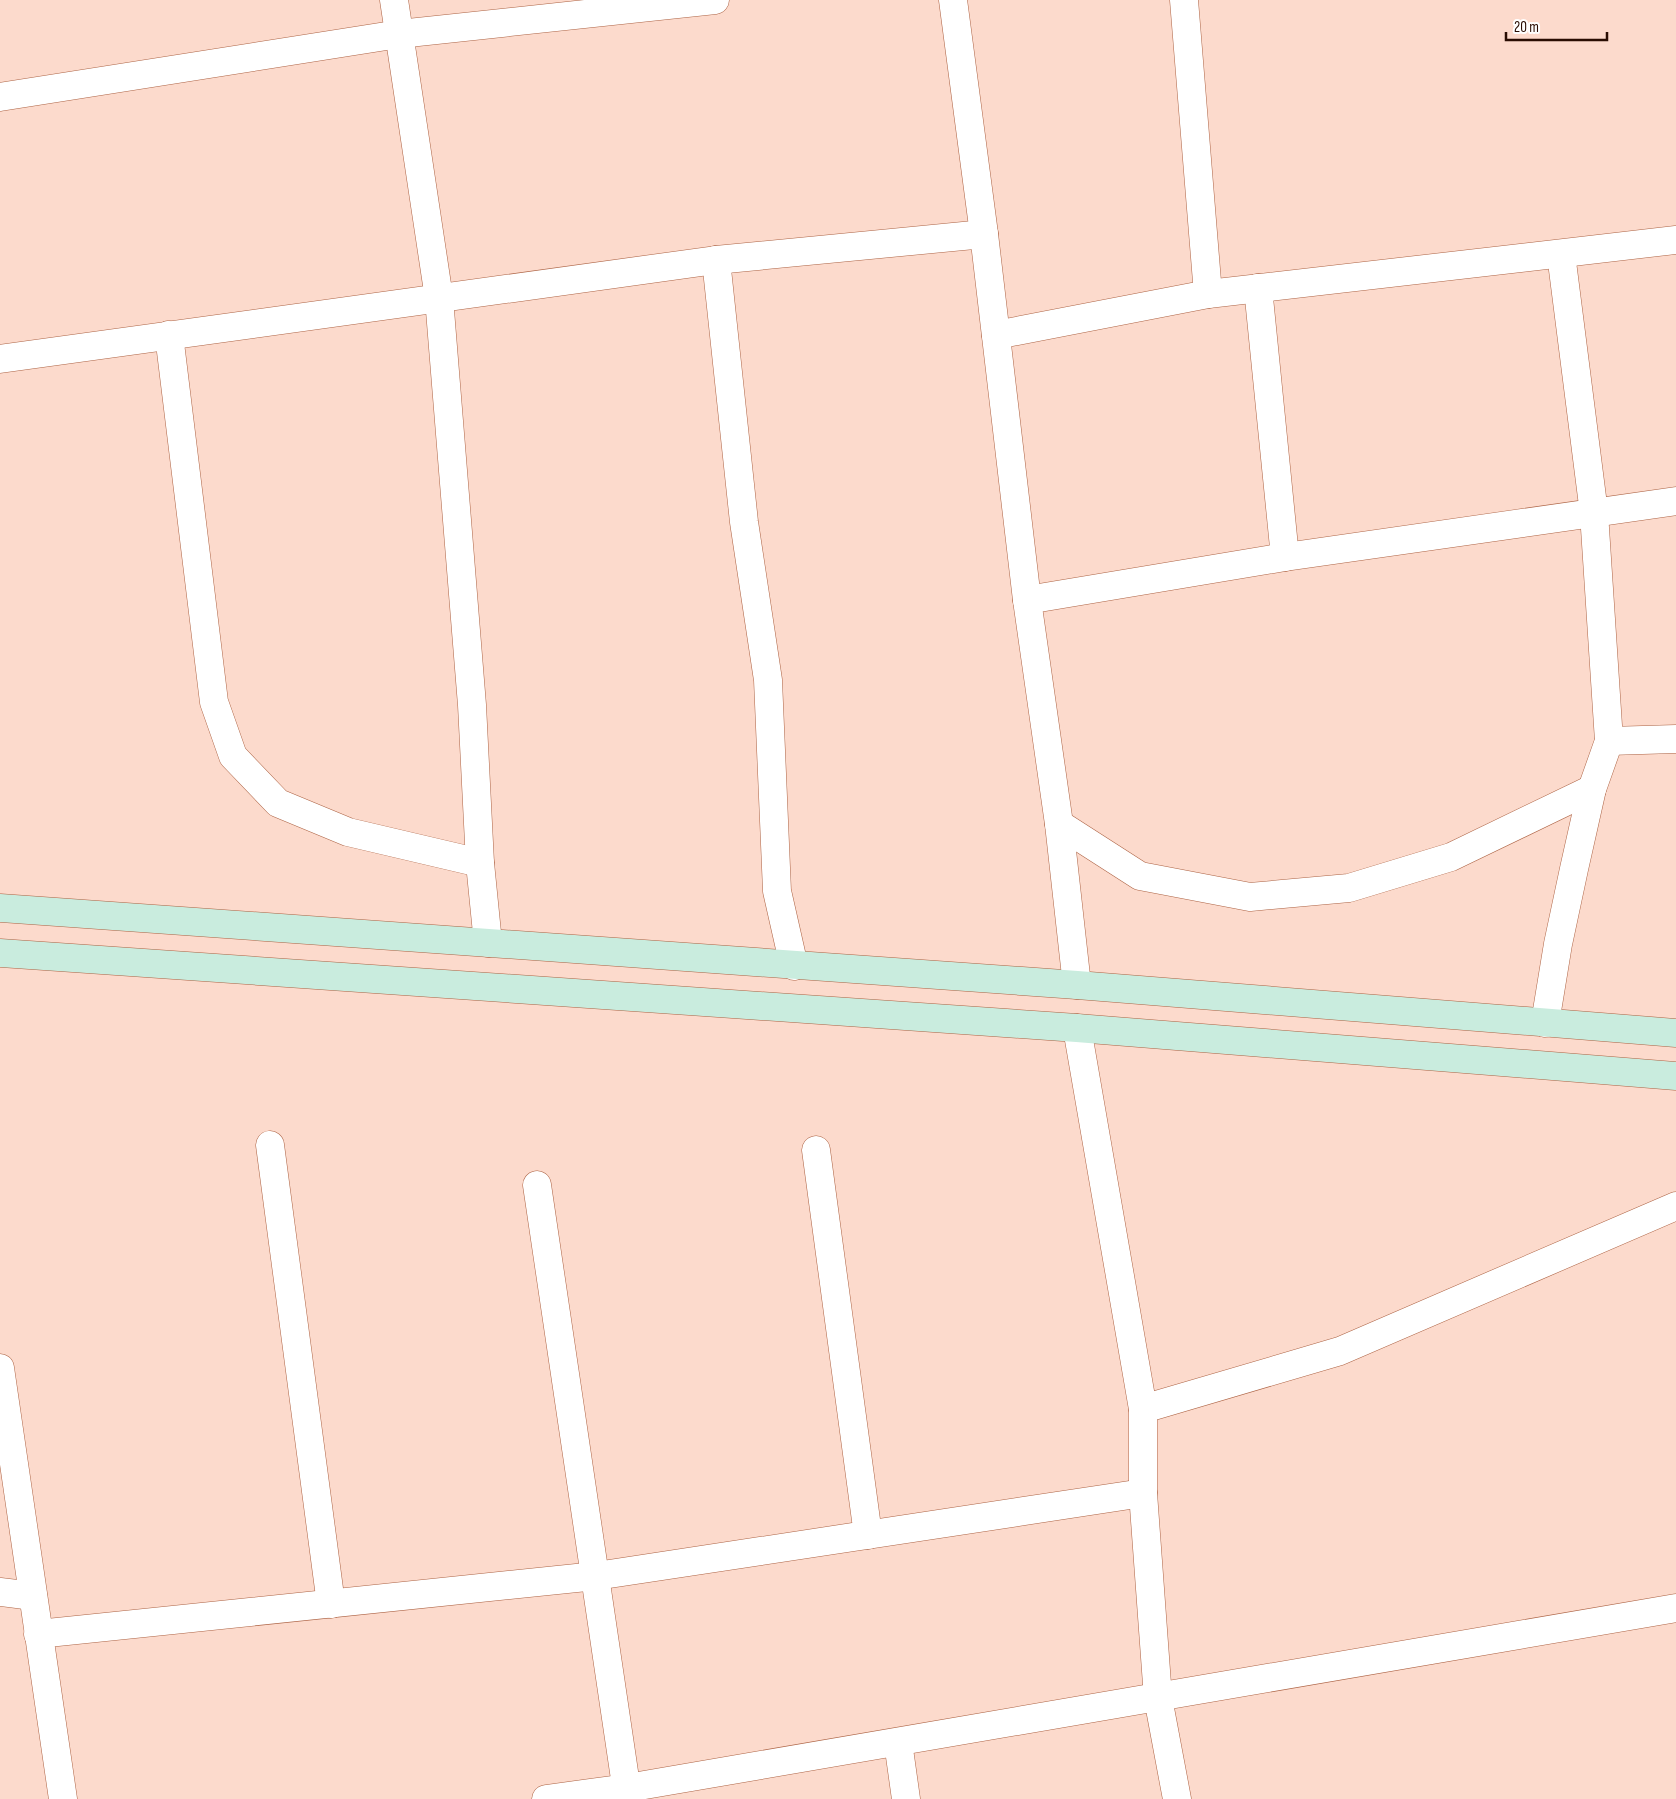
<svg xmlns="http://www.w3.org/2000/svg" width="1676" height="1799" viewBox="0 0 1676 1799" font-family="'Sofia Sans Condensed',sans-serif">
<rect width="100%" height="100%" fill="#fcdacc"/>
<g fill="none" stroke-linecap="round" stroke-linejoin="round">
<!-- street casing -->
<g stroke="#ad6344" stroke-width="29">
<g id="street">
<path d="M 394,0 L 439,298 L 472,705 L 480,863 L 488,943"/>
<path d="M 953,0 L 984,234 L 1027,600 L 1059,824 L 1140,876 L 1250,897 L 1349,888 L 1451,857 L 1592,789"/>
<path d="M 1184,0 L 1208,294"/>
<path d="M 0,97 L 399,34 L 715,0"/>
<path d="M 716,260 L 744,522 L 768,680 L 777,891 L 794,966"/>
<path d="M 1258,288 L 1285,557"/>
<path d="M 169,335 L 214,702 L 233,756 L 278,803 L 348,832 L 480,863"/>
<path d="M 996,335 L 1208,294 L 1676,240"/>
<path d="M 0,359 L 716,260 L 984,234"/>
<path d="M 1027,600 L 1285,557 L 1676,501"/>
<path d="M 1609,741 L 1676,739"/>
<path d="M 1059,824 L 1077,985"/>
<path d="M 1545,1023 L 1558,944 L 1574,869 L 1592,789 L 1609,741 L 1594,513 L 1561,254"/>
<path d="M 1077,1028 L 1143,1409 L 1143,1493 L 1158,1698 L 1177,1799"/>
<path d="M 270,1145 L 331,1604"/>
<path d="M 816,1150 L 868,1535"/>
<path d="M 537,1185 L 628,1799"/>
<path d="M 0,1368 L 63,1799"/>
<path d="M 1143,1409 L 1340,1351 L 1676,1206"/>
<path d="M 0,1592 L 33,1596"/>
<path d="M 38,1634 L 596,1576 L 1143,1493"/>
<path d="M 898,1742 L 906,1799"/>
<path d="M 546,1799 L 627,1788 L 1676,1608"/>
</g>
</g>
<!-- secondary casing -->
<g stroke="#ad6344" stroke-width="29">
<g id="secondary">
<path d="M 0,908 L 1077,985 L 1676,1033"/>
<path d="M 0,953 L 1077,1028 L 1676,1076"/>
</g>
</g>
<!-- street -->
<use href="#street" stroke="#fff" stroke-width="28"/>
<!-- secondary -->
<use href="#secondary" stroke="#c9ecde" stroke-width="28"/>
</g>
<!-- scale -->
<path d="M1506 32v8h101v-8" fill="none" stroke="#290c02" stroke-width="2.5"/>
<text x="1514" y="32" font-size="15" fill="#290c02" stroke="#ffffff" stroke-width="4" paint-order="stroke">20 m</text>
</svg>
